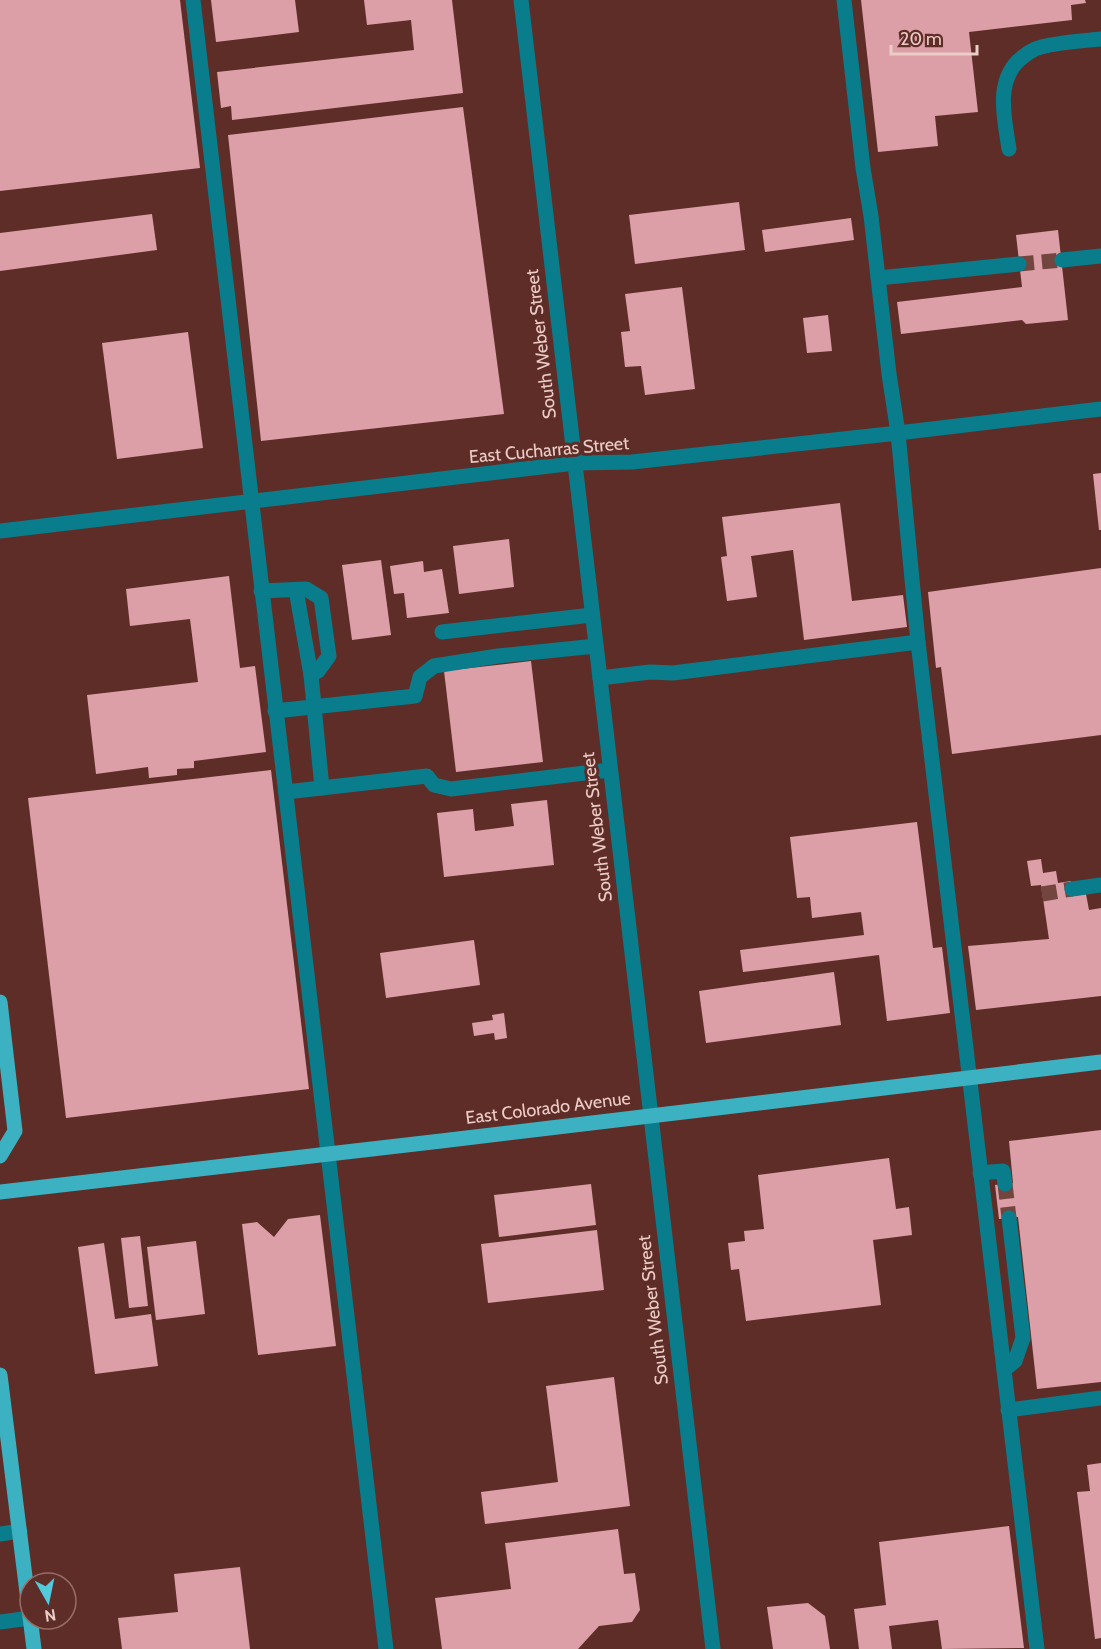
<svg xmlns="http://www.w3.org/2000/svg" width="1101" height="1649" viewBox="0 0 1101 1649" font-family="Cabin,sans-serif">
<rect width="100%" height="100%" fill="#5e2d27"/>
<!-- building -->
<g fill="#dc9fa8">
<path d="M 0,0 L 180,0 L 200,168 L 0,191 Z"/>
<path d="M 211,0 L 295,0 L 299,32 L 216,42 Z"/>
<path d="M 364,0 L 452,0 L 463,93 L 232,120 L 231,106 L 221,108 L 217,72 L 414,50 L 411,20 L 367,25 Z"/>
<path d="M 861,0 L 1085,0 L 1086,3 L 1071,5 L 1072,20 L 969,32 L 978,112 L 935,116 L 938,146 L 878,152 Z"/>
<path d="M 463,107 L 504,414 L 261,441 L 228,135 Z"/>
<path d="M 739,202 L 745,250 L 635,264 L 629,215 Z"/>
<path d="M 152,214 L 157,250 L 0,271 L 0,233 Z"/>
<path d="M 851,218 L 854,240 L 765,252 L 762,230 Z"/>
<path d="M 1058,230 L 1068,320 L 1026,324 L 1022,320 L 901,334 L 897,302 L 1022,287 L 1016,235 Z"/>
<path d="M 682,287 L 695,389 L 645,395 L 641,366 L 625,367 L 621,332 L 630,331 L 625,294 Z"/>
<path d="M 828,315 L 832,351 L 807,353 L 803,318 Z"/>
<path d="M 188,332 L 203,448 L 117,459 L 102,343 Z"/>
<path d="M 1101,473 L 1101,530 L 1099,530 L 1093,474 Z"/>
<path d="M 840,503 L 852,601 L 903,595 L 907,627 L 804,640 L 793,550 L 751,556 L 757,597 L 727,601 L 721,557 L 727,556 L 722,517 Z"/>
<path d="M 509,539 L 514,587 L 459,594 L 453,546 Z"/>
<path d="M 381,560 L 391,635 L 352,640 L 342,565 Z"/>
<path d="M 423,561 L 424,572 L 442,569 L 449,613 L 407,618 L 404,593 L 394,594 L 390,566 Z"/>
<path d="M 1101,568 L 1101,735 L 952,754 L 941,667 L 936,668 L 928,592 Z"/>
<path d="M 229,576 L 240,668 L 255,666 L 266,752 L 194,761 L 194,768 L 177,769 L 177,775 L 149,778 L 148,767 L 96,774 L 87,695 L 198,682 L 190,619 L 130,626 L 126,589 Z"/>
<path d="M 531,661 L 543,762 L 456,772 L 444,671 Z"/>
<path d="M 271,770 L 309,1089 L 66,1118 L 28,798 Z"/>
<path d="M 547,800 L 554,865 L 444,877 L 437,813 L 473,809 L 475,831 L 514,826 L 511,804 Z"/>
<path d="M 917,822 L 933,948 L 942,947 L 950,1013 L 887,1021 L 879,955 L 743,972 L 740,950 L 864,935 L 861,912 L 812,918 L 810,897 L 797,898 L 790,837 Z"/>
<path d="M 1041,859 L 1043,873 L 1056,871 L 1058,883 L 1071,881 L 1073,896 L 1086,894 L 1089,910 L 1101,908 L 1101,996 L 976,1010 L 968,946 L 1049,939 L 1041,885 L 1031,886 L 1027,861 Z"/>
<path d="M 474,940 L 480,985 L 386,998 L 380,953 Z"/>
<path d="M 834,972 L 841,1025 L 706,1043 L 699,991 Z"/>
<path d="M 504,1013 L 507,1038 L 495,1040 L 494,1033 L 474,1036 L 472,1023 L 493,1020 L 492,1015 Z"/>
<path d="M 1101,1130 L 1101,1382 L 1037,1389 L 1018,1217 L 999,1219 L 995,1185 L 1013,1183 L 1009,1141 Z"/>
<path d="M 889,1158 L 896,1209 L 909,1207 L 912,1235 L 873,1240 L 881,1305 L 746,1321 L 739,1269 L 731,1270 L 728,1243 L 745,1241 L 744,1231 L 764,1229 L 758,1175 Z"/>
<path d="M 591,1184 L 596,1225 L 499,1237 L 494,1195 Z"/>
<path d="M 320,1215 L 336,1346 L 258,1355 L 242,1224 L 257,1222 L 274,1237 L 288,1219 Z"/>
<path d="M 597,1230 L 604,1290 L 488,1303 L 481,1244 Z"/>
<path d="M 140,1236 L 148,1306 L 129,1308 L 121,1238 Z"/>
<path d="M 196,1241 L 205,1314 L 156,1320 L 147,1247 Z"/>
<path d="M 104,1243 L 115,1319 L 151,1314 L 158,1366 L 95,1374 L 78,1247 Z"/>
<path d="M 614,1377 L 630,1506 L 485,1524 L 481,1492 L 558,1482 L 546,1386 Z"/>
<path d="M 1101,1463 L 1101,1638 L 1095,1639 L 1077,1492 L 1090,1491 L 1087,1465 Z"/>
<path d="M 1009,1526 L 1024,1648 L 942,1649 L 938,1620 L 889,1626 L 892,1649 L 859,1649 L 854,1609 L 886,1605 L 879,1542 Z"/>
<path d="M 618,1529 L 624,1574 L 635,1573 L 640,1610 L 632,1622 L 599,1626 L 578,1649 L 442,1649 L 435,1598 L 511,1589 L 505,1543 Z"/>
<path d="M 240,1567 L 250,1649 L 122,1649 L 118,1618 L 178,1612 L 174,1574 Z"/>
<path d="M 808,1603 L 825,1616 L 830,1649 L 773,1649 L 767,1607 Z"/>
</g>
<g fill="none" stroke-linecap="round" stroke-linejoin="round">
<!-- minor-tunnel -->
<g stroke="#73453f" stroke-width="15" stroke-dasharray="15 8" stroke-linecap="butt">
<path d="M 1019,264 L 1062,260"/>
<path d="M 1042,894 L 1072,889"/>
<path d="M 1005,1184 L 1009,1218"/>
</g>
<!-- minor -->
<g stroke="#097d8b" stroke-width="15">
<path d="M 193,0 L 386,1649"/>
<path d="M 521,0 L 713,1649"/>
<path d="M 844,0 L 863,168 L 871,216 L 889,374 L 898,433 L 918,642 L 1037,1649"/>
<path d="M 1009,149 C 1005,121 995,84 1018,61 C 1025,55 1032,49 1041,47 C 1061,42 1081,41 1101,39"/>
<path d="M 1062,260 L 1101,256"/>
<path d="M 878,278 L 1019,264"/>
<path d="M 0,531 L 575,463 L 632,462 L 898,433 L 1101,409"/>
<path d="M 296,590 L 311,675 L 322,788"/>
<path d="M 261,591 L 306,589 L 321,598 L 329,656 L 318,671 L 311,675"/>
<path d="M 442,632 L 592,615"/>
<path d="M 600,678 L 650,672 L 673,673 L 918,642"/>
<path d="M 275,711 L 415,696 L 420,677 L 434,666 L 498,656 L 596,646"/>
<path d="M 286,792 L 427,776 L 434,785 L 451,789 L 610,770"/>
<path d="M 1072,889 L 1101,885"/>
<path d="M 980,1173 L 1003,1171 L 1005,1184"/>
<path d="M 1004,1370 L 1015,1361 L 1023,1338 L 1009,1218"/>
<path d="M 1008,1410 L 1101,1398"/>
<path d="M 0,1534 L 20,1531"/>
<path d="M 0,1622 L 30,1618"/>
</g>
<!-- major -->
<g stroke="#3cb1c1" stroke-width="15">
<path d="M 0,1002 L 15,1131 L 0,1156"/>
<path d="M 0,1192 L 441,1141 L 1101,1062"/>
<path d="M 0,1375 L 34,1649"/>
</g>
</g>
<g text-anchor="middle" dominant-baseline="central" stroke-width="6" stroke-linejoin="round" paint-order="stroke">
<!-- street labels -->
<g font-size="18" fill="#ecccc7" stroke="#5e2d27">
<text transform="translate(541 344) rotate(-97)">South Weber Street</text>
<text transform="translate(549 450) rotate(-5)">East Cucharras Street</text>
<text transform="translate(597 827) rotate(-97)">South Weber Street</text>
<text transform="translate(548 1108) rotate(-7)">East Colorado Avenue</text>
<text transform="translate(653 1310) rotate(-97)">South Weber Street</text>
</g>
</g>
<!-- north arrow -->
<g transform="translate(48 1601) rotate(171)"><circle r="28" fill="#5e2d27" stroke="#976d67" stroke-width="1.5"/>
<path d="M0-4.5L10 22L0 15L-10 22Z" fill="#53cadc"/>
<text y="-9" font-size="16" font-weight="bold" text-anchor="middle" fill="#ecccc7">N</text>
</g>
<!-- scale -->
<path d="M891 45v9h86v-9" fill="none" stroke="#ecccc7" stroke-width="3"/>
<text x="900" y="45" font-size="18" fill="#ecccc7" stroke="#5e2d27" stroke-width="4.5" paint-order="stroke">20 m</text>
</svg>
